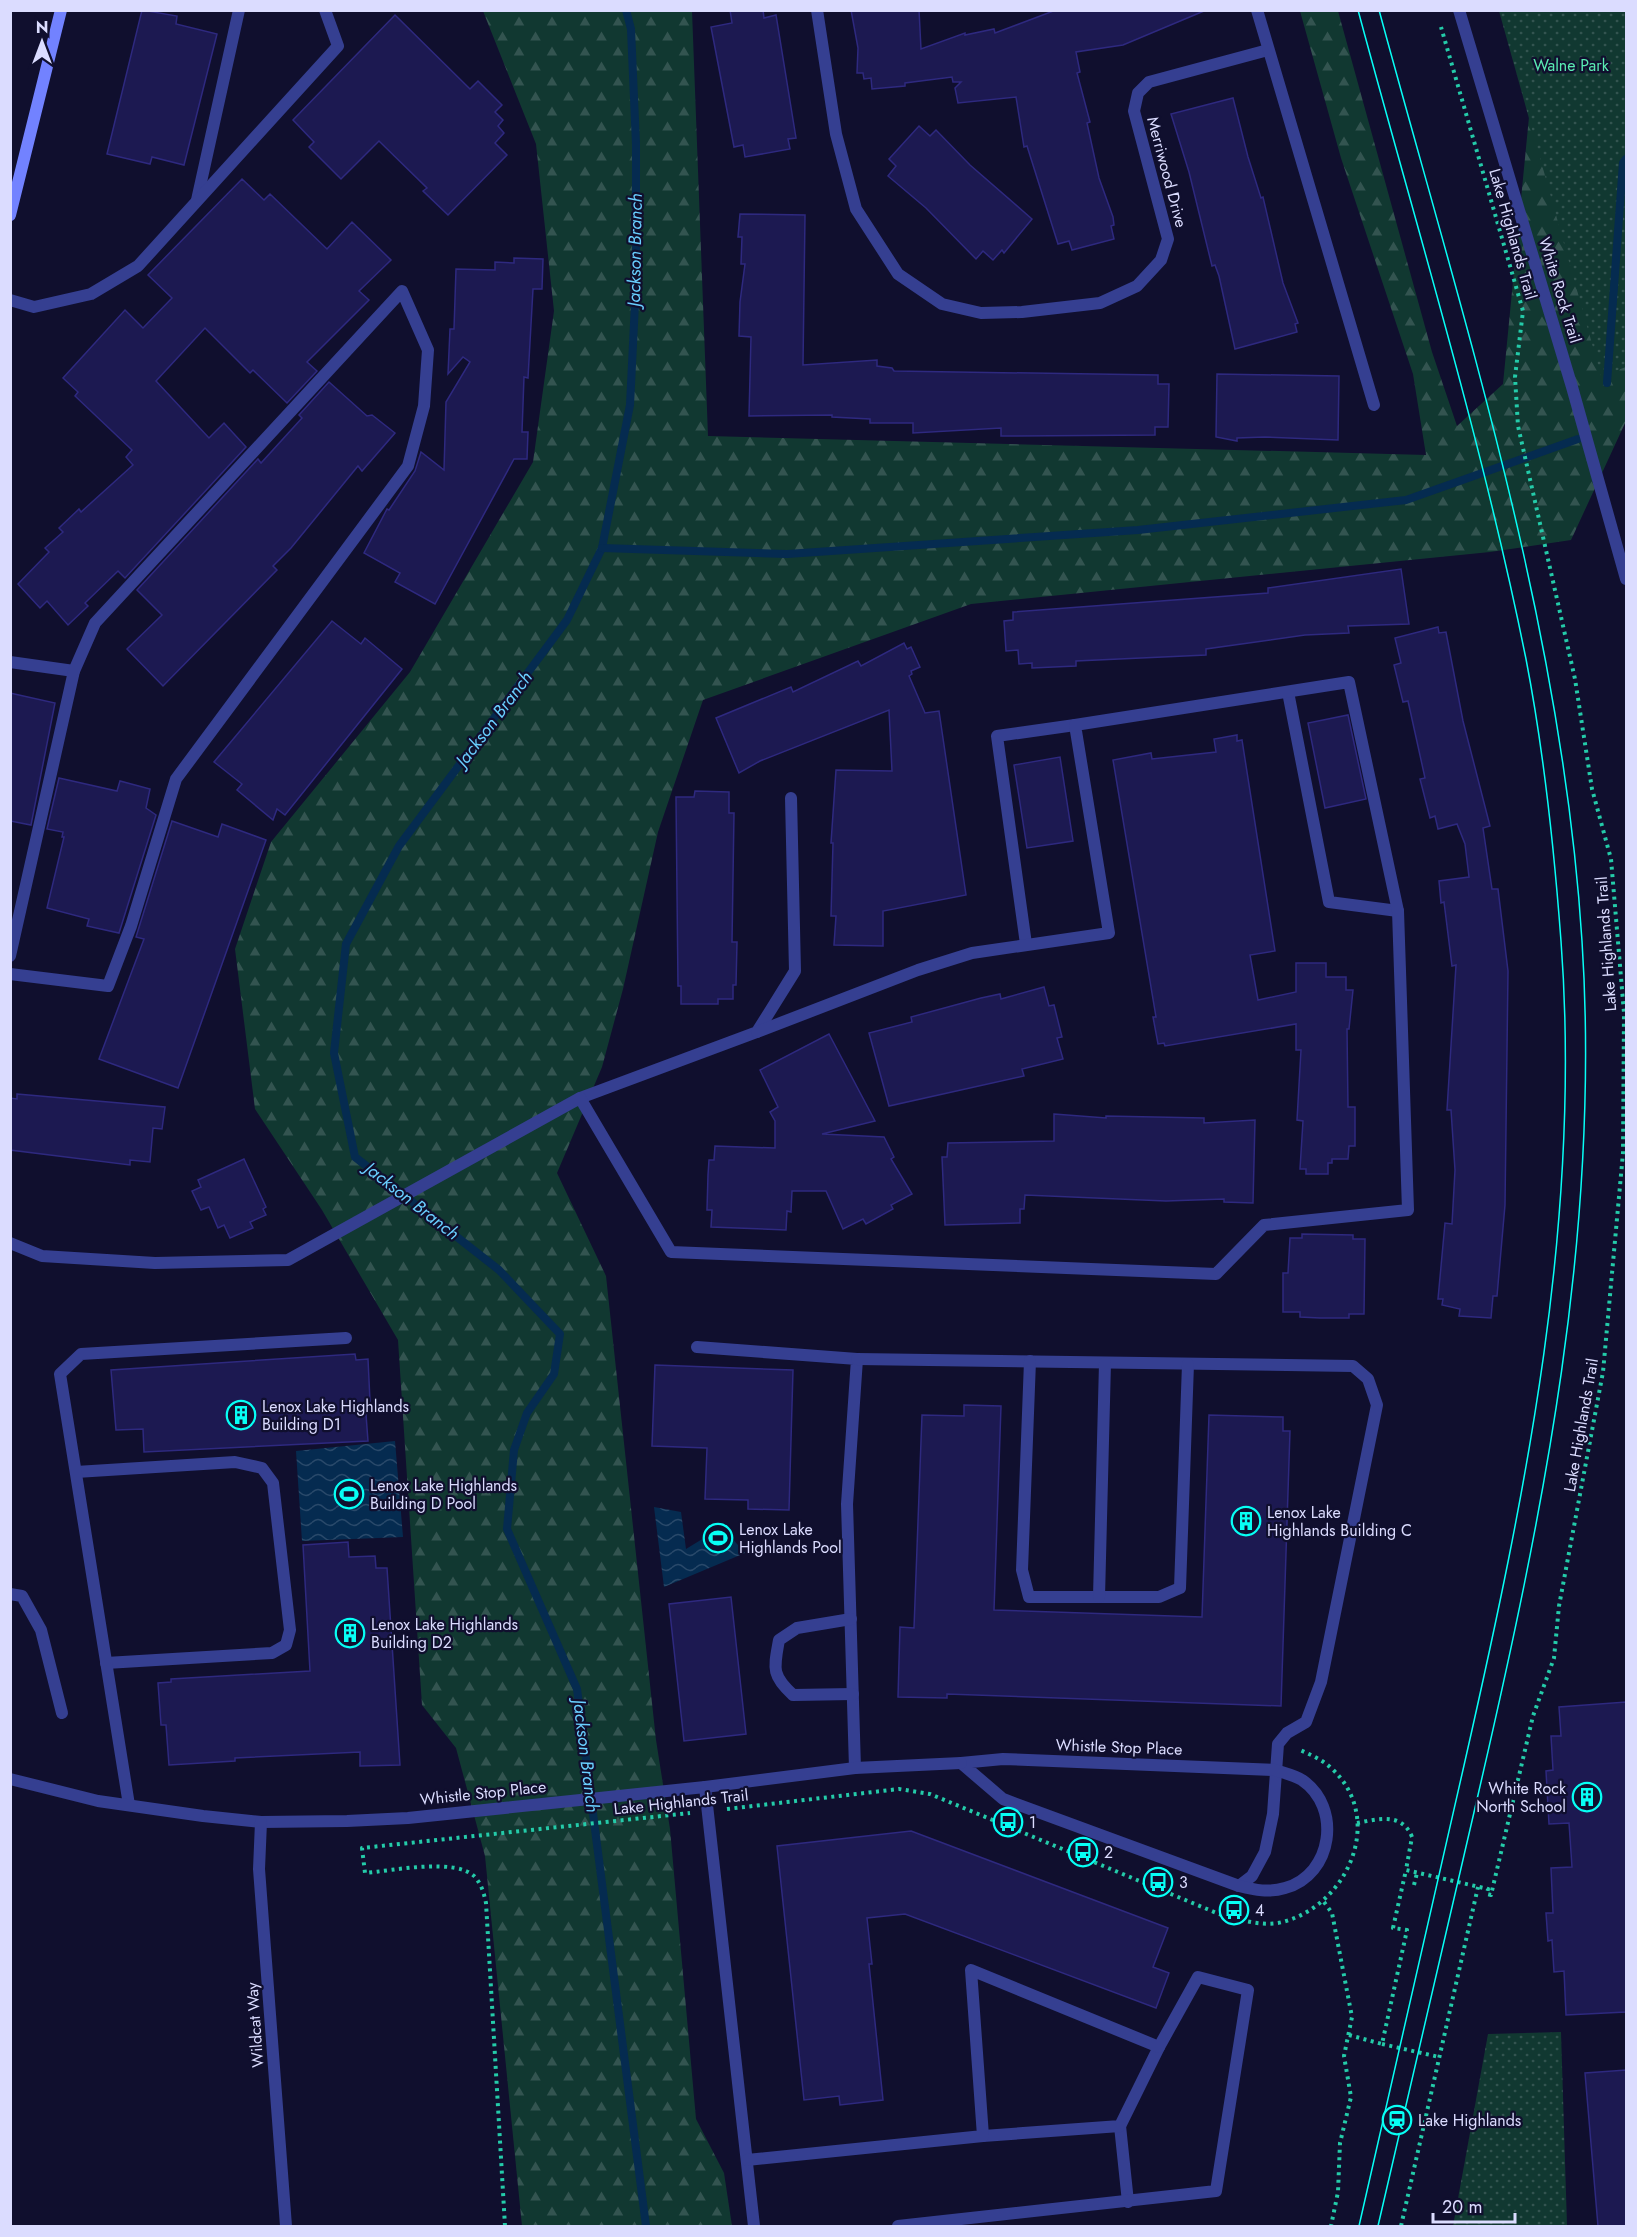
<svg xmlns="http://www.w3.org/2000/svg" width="1637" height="2237" viewBox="0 0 1637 2237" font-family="Jost,sans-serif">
<defs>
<pattern id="forest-firs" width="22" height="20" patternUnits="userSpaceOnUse" patternTransform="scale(1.5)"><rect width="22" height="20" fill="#113831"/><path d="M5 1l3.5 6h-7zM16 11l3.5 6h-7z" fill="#335450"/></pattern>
<pattern id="park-dots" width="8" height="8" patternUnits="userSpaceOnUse" patternTransform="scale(1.5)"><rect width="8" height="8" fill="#113831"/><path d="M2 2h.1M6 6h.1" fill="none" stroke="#335450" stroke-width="1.8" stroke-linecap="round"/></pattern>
<pattern id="water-waves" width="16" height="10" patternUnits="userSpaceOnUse" patternTransform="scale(1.5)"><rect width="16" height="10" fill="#052b50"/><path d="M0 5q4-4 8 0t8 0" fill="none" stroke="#29496a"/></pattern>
</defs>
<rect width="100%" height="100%" fill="#100f2e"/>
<!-- forest -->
<path fill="url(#forest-firs)" d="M 483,11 L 692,11 L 708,436 L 1426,455 L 1413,374 L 1341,158 L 1300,11 L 1338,11 L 1432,352 L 1457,426 L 1503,384 L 1529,117 L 1626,11 L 1626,421 L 1571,540 L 1490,552 L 971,604 L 703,700 L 658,832 L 623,989 L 602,1067 L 557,1173 L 606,1276 L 656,1740 L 670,1829 L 696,2119 L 724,2173 L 732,2226 L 522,2226 L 485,1856 L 456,1748 L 422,1705 L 398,1340 L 322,1210 L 255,1109 L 235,949 L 271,842 L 410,672 L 533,462 L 554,311 L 536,144 Z"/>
<!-- park -->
<g fill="url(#park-dots)">
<path d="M 1499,11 L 1626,11 L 1626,367 L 1601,376 Z"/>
<path d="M 1561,2032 L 1567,2226 L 1453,2226 L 1488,2034 Z"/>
</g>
<!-- water -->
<g fill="url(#water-waves)">
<path d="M 395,1441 L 403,1537 L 302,1541 L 296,1451 Z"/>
<path d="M 654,1507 L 681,1512 L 686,1549 L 722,1527 L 745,1553 L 664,1587 Z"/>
</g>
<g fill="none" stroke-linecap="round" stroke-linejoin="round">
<!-- stream -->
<g stroke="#052b50" stroke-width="8">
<path d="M 626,10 L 631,29 L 636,144 L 636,283 L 630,405 L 602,548 L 567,620 L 399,846 L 346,944 L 334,1053 L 355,1157 L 499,1270 L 560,1334 L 554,1374 L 527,1413 L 514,1450 L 507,1529 L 577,1689 L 646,2226"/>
<path d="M 1607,383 L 1623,163 L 1626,159"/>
<path d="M 602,548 L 787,554 L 1138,530 L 1406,500 L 1578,439"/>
</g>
</g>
<!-- building -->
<g fill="#1c1951" stroke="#2e297f" stroke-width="1.5">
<path d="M 142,10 L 177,16 L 176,24 L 217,34 L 184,165 L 152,157 L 150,164 L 107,154 Z"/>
<path d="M 730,10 L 763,10 L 764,18 L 776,15 L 796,138 L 788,139 L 790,149 L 745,157 L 743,145 L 734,147 L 711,27 L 732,23 Z"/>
<path d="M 851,10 L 919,10 L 921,49 L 965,33 L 965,35 L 994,29 L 995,33 L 1056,10 L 1204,11 L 1123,45 L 1076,52 L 1080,72 L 1077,73 L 1090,122 L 1087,123 L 1099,178 L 1113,217 L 1114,225 L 1111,226 L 1114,239 L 1072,250 L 1069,241 L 1058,244 L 1027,146 L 1024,147 L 1016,97 L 958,103 L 955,88 L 961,82 L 953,82 L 952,77 L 905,83 L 905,86 L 872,89 L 871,78 L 864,79 L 863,73 L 857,73 L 858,48 Z"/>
<path d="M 395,15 L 470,89 L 478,81 L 502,105 L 495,112 L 503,120 L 498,126 L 504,133 L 495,143 L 507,155 L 448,215 L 423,191 L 427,188 L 379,141 L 341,179 L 309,147 L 314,142 L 293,120 Z"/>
<path d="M 1233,98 L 1248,157 L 1261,198 L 1263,197 L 1283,283 L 1298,323 L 1295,324 L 1297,332 L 1235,349 L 1219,276 L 1215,265 L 1212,266 L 1189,172 L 1171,114 Z"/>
<path d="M 919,126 L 930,136 L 936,130 L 970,165 L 1032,219 L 1004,253 L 1002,250 L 993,260 L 983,251 L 976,259 L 926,208 L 888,176 L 896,166 L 889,159 Z"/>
<path d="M 242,179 L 264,200 L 270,194 L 327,249 L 352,222 L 391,260 L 359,291 L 369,300 L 307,362 L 317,371 L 287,403 L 253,370 L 250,373 L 205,328 L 156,381 L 209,438 L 224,423 L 246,447 L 125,578 L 118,571 L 85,603 L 88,606 L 68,625 L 47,601 L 40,608 L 18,584 L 49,552 L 45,548 L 63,532 L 59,528 L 79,509 L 81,512 L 133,465 L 126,457 L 132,450 L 75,396 L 78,392 L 63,378 L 125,310 L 143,328 L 172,298 L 148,275 Z"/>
<path d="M 740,214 L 805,215 L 803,365 L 877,360 L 877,366 L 892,368 L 894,371 L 1158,375 L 1158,384 L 1169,384 L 1168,427 L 1155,427 L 1155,435 L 1001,436 L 1001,428 L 913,433 L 913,423 L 870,423 L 870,419 L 832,417 L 832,415 L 749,416 L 751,337 L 739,336 L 740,302 L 745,264 L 741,264 L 742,237 L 738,237 Z"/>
<path d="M 514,258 L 543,259 L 542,289 L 533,289 L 528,378 L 524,377 L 522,432 L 528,432 L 527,459 L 514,459 L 435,604 L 395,582 L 400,573 L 364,553 L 387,509 L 389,510 L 415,471 L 421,452 L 444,470 L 446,402 L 470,362 L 463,357 L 448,374 L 450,329 L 454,329 L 456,269 L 495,270 L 495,262 L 514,263 Z"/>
<path d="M 1217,374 L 1339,376 L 1338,440 L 1265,437 L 1237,438 L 1237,441 L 1216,437 Z"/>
<path d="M 329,382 L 367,416 L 372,415 L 395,433 L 362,471 L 358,466 L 291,548 L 273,566 L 277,570 L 163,686 L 127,649 L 162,615 L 137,590 L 258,459 L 261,463 L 302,418 L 299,415 Z"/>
<path d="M 1401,569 L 1409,624 L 1348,626 L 1349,633 L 1305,635 L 1206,649 L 1206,655 L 1076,661 L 1076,666 L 1032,668 L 1032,663 L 1019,664 L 1018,650 L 1006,651 L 1004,621 L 1013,620 L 1013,612 L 1268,593 L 1268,588 Z"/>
<path d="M 332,621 L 361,644 L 365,638 L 402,669 L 285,815 L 277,809 L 273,820 L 237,790 L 242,784 L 214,762 Z"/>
<path d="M 1438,627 L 1439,633 L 1446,632 L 1463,721 L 1490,826 L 1483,828 L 1492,889 L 1498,889 L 1508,971 L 1505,1205 L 1497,1296 L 1493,1296 L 1491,1318 L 1459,1316 L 1460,1309 L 1442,1305 L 1443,1299 L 1438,1299 L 1445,1223 L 1452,1224 L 1455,1170 L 1451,1110 L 1447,1110 L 1456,965 L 1452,966 L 1444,902 L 1441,903 L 1439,881 L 1469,877 L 1465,844 L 1457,824 L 1438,829 L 1435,816 L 1430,818 L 1420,779 L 1425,778 L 1408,701 L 1403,702 L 1394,665 L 1401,663 L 1395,638 Z"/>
<path d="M 904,643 L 907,649 L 911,647 L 920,667 L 911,671 L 912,674 L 909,676 L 925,713 L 939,711 L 966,895 L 883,911 L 883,946 L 834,945 L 836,916 L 831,916 L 833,843 L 831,843 L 836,770 L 892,771 L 889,710 L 760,761 L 739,773 L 716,718 L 791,687 L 793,692 L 858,661 L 861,666 Z"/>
<path d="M 10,693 L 55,703 L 31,825 L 10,821 Z"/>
<path d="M 1348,715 L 1366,799 L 1325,808 L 1308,723 Z"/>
<path d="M 1237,735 L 1237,741 L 1242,740 L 1275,951 L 1250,955 L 1258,1000 L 1296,992 L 1296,963 L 1326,963 L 1326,977 L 1346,977 L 1346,990 L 1353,990 L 1349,1029 L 1347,1029 L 1348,1107 L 1355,1107 L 1355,1146 L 1349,1146 L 1348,1159 L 1332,1159 L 1332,1163 L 1328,1163 L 1328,1174 L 1306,1174 L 1306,1169 L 1300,1169 L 1303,1121 L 1297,1120 L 1301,1050 L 1296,1050 L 1296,1024 L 1165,1046 L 1164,1043 L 1158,1044 L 1153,1017 L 1156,1017 L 1113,760 L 1151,753 L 1152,759 L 1216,752 L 1214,739 Z"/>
<path d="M 1060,757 L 1073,841 L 1027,848 L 1014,765 Z"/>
<path d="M 59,778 L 117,791 L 120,781 L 150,789 L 146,808 L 156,815 L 119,933 L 87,926 L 89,919 L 47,908 L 64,837 L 62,837 L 63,832 L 47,829 Z"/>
<path d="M 695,791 L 729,792 L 729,813 L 734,813 L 732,942 L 737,942 L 736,985 L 733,985 L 733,999 L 718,999 L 718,1004 L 681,1004 L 681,986 L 678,986 L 676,797 L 694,797 Z"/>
<path d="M 172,821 L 218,837 L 222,824 L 266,840 L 178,1088 L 99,1059 L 144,939 L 136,937 Z"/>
<path d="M 1044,987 L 1049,1006 L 1054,1005 L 1062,1037 L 1057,1038 L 1063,1059 L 1022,1069 L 1024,1076 L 889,1106 L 869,1033 L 912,1022 L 911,1017 L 981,998 L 1000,994 L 1001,999 Z"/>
<path d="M 829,1034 L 875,1121 L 822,1134 L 884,1137 L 894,1157 L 891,1159 L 912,1194 L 891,1205 L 893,1209 L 866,1224 L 863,1219 L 843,1229 L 826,1191 L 792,1191 L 791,1212 L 787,1211 L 786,1230 L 711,1227 L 712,1210 L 707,1210 L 708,1175 L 709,1160 L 714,1160 L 715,1146 L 775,1148 L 775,1121 L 770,1112 L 778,1107 L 760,1070 Z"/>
<path d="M 17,1094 L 165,1107 L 162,1129 L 153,1128 L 150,1162 L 130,1160 L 130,1165 L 10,1150 L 10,1098 L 17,1099 Z"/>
<path d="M 1054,1114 L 1106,1118 L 1106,1116 L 1204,1118 L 1204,1123 L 1255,1120 L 1253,1203 L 1224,1202 L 1224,1199 L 1166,1201 L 1025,1195 L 1024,1209 L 1020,1209 L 1020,1223 L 945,1225 L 942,1157 L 947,1157 L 948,1143 L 1054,1141 Z"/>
<path d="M 244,1159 L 266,1207 L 263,1209 L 266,1215 L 250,1222 L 253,1228 L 230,1238 L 224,1225 L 218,1228 L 209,1207 L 201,1210 L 192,1191 L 201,1187 L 198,1180 Z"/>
<path d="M 1302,1234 L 1353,1235 L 1353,1239 L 1365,1239 L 1364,1314 L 1349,1314 L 1349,1318 L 1320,1318 L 1300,1317 L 1300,1312 L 1283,1312 L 1283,1273 L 1288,1273 L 1290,1238 L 1302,1238 Z"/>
<path d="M 355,1354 L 356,1360 L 368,1359 L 370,1401 L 365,1401 L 368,1441 L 144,1452 L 143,1429 L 116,1430 L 111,1370 Z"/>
<path d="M 655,1365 L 793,1370 L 789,1510 L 748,1509 L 748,1500 L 705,1499 L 707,1448 L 652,1446 Z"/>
<path d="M 964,1405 L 1001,1406 L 994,1610 L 1202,1617 L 1209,1415 L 1283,1417 L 1283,1431 L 1290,1431 L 1281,1706 L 947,1694 L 947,1698 L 898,1697 L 900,1627 L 914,1628 L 922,1415 L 964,1416 Z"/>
<path d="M 348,1542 L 349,1557 L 375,1556 L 376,1568 L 387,1568 L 400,1765 L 360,1766 L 360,1752 L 235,1758 L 235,1761 L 169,1765 L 166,1725 L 161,1725 L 158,1683 L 171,1682 L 171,1679 L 310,1671 L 303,1545 Z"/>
<path d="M 731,1597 L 746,1734 L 684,1741 L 669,1604 Z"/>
<path d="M 1626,1702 L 1626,2012 L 1566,2015 L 1564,1971 L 1554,1972 L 1552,1940 L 1548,1941 L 1546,1913 L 1553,1913 L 1551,1868 L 1572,1867 L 1569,1823 L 1549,1824 L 1546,1771 L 1553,1770 L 1551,1736 L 1561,1736 L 1559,1707 Z"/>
<path d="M 911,1831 L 1168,1928 L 1153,1967 L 1169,1973 L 1156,2008 L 905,1914 L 867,1918 L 872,1964 L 869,1964 L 883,2100 L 840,2105 L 839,2096 L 804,2100 L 777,1846 Z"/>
<path d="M 1626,2070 L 1626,2226 L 1598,2226 L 1585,2073 Z"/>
</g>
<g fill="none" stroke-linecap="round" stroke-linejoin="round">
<!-- path -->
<g stroke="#24cba9" stroke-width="4" stroke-dasharray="3 4.5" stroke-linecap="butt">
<path d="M 727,1809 L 899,1789 L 930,1794 L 1219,1914 C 1238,1919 1258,1926 1278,1923 C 1347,1909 1388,1818 1330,1767 C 1321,1759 1309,1754 1298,1749"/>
<path d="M 1357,1823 C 1378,1819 1402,1812 1412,1837 L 1406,1870"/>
<path d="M 1414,1885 L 1417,1873"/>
<path d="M 1324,1902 L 1332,1913 L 1352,2017 L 1344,2056 L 1351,2097 L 1340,2143 L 1338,2192 L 1331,2226"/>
<path d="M 1349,2035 L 1382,2044 L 1407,1930 L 1393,1928 L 1406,1870 L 1488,1889 L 1487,1894 L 1491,1895 L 1533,1716 L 1554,1658 L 1559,1606 L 1603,1372 L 1623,1153 L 1624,1013 L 1611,859 L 1592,789 L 1575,679 L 1518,426 L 1515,377 L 1523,311 L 1441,27"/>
<path d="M 1382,2044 L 1439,2057"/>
<path d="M 505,2226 L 486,1903 C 484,1894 482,1885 475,1877 C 456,1857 391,1871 365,1873 L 362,1848 L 690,1813"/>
<path d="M 1401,2226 L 1478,1887"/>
</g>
<!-- service -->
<g stroke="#353f91" stroke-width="12">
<path d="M 817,10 L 836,134 L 856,209 L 898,274 L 942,304 L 981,313 L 1022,312 L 1100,303 L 1137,286 L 1161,260 L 1168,239 L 1134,111 L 1138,93 L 1149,82 L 1268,50"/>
<path d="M 1257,10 L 1374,405"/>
<path d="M 197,200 L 239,10"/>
<path d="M 10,300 L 34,307 L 91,294 L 138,266 L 338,46 L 325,10"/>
<path d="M 10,662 L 74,671"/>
<path d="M 1288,692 L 1329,902 L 1398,911"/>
<path d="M 1026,944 L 997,736 L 1075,725"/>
<path d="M 10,956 L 74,671 L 95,623 L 402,291 L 428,350 L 424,406 L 408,466 L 176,779 L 131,926 L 108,986 L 10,974"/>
<path d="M 580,1098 L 757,1032 L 795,971 L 791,798"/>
<path d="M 10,1243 L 42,1256 L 155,1263 L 288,1260 L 580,1098 L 671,1252 L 1216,1274 L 1264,1225 L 1408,1210 L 1398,911 L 1349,682 L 1075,725 L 1109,933 L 972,953 L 918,970 L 757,1032"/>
<path d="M 697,1347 L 857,1359 L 847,1504 L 855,1768"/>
<path d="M 857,1359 L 1353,1366 L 1368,1379 L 1377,1405 L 1321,1682 L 1306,1722 L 1287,1733 L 1278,1744 L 1273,1814 L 1265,1852 L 1252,1876 L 1239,1886"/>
<path d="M 1030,1361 L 1022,1570 L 1029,1597 L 1159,1597 L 1180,1588 L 1188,1364"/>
<path d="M 76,1472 L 235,1462 L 262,1468 L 273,1483 L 290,1630 L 286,1645 L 272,1653 L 106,1663"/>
<path d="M 10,1594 L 22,1596 L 41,1630 L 62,1713"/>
<path d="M 1099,1597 L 1105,1363"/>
<path d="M 851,1619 L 797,1628 L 779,1640 C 774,1668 771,1675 793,1695 L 853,1694"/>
<path d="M 1003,1759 L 1275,1770 C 1284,1773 1294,1775 1302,1780 C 1342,1807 1333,1875 1285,1888 C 1269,1893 1255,1890 1239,1886 L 1003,1799 L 961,1763 Z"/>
<path d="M 705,1787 L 754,2226"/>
<path d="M 129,1805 L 60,1374 L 81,1354 L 346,1338"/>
<path d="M 1120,2126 L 1128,2202"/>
<path d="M 983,2136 L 1120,2126 L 1159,2047"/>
<path d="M 747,2160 L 983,2136 L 971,1970 L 1159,2047 L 1198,1977 L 1248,1990 L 1216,2191 L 898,2226"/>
</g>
<!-- minor -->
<g stroke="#353f91" stroke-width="12">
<path d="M 10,1779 L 98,1801 L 203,1816 L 261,1822 L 347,1821 L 408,1818 L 705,1787 L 855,1768 L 961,1763"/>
<path d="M 261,1822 L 259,1869 L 286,2226"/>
</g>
<!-- tertiary -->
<path stroke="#353f91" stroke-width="12" d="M 1459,10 L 1572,387 L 1626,579"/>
<!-- secondary -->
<path stroke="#7282ff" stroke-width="12" d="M 10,215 L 61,10"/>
<!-- tram -->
<g stroke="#07fff5" stroke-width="1.5">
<path d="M 1358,10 C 1416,226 1482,440 1526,659 C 1544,752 1554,847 1561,941 C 1582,1219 1526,1492 1465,1761 C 1429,1916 1394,2071 1359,2226"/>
<path d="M 1378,2226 C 1411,2083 1444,1939 1478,1795 C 1543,1514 1601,1231 1582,941 C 1562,623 1462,317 1379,10"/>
</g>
</g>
<!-- icons -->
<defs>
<g id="building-ring" transform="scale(1.5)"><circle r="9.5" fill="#100f2e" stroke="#07fff5" stroke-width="1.5"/><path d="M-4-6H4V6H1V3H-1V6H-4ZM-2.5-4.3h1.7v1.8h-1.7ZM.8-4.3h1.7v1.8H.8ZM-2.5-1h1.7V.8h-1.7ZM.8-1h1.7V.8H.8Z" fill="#07fff5"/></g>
<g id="stadium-ring" transform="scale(1.5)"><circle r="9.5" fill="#100f2e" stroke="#07fff5" stroke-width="1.5"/><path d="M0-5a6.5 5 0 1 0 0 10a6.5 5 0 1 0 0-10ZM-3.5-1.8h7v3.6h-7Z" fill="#07fff5"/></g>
<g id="bus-ring" transform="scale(1.5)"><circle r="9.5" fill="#100f2e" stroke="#07fff5" stroke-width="1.5"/><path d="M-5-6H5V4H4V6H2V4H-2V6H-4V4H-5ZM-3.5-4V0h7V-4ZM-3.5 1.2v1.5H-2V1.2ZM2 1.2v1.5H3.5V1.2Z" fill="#07fff5"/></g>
<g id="station-ring" transform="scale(1.5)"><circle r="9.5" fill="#100f2e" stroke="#07fff5" stroke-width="1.5"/><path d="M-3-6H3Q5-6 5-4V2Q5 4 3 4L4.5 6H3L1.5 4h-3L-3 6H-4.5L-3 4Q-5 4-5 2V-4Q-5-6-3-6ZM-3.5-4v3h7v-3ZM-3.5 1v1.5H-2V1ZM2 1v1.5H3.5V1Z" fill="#07fff5"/></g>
</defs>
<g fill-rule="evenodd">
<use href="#building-ring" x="241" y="1415"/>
<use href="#stadium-ring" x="349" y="1494"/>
<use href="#building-ring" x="1246" y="1521"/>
<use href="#stadium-ring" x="718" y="1538"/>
<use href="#building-ring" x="350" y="1633"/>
<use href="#building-ring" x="1587" y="1797"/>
<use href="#bus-ring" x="1008" y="1822"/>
<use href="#bus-ring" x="1083" y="1852"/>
<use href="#bus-ring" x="1158" y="1882"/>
<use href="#bus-ring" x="1234" y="1910"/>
<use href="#station-ring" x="1397" y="2120"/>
</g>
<g text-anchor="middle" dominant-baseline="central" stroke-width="4.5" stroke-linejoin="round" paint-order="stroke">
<!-- park labels -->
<g font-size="16" fill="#5aecb3" stroke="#100f2e">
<text x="1571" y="65">Walne Park</text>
</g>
<!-- street labels -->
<g font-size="16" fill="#dbdcff" stroke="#100f2e">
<text transform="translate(1167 172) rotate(75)">Merriwood Drive</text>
<text transform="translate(1513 234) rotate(74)">Lake Highlands Trail</text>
<text transform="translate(1560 290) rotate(73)">White Rock Trail</text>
<text transform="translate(1606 944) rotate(-94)">Lake Highlands Trail</text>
<text transform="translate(1581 1425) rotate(-80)">Lake Highlands Trail</text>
<text transform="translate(1119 1747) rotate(2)">Whistle Stop Place</text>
<text transform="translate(483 1793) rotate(-6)">Whistle Stop Place</text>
<text transform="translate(681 1802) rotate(-6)">Lake Highlands Trail</text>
<text transform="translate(255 2025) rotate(-94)">Wildcat Way</text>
</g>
<!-- poi labels -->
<g font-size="16" fill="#dbdcff" stroke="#100f2e" text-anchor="start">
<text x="262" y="1406">Lenox Lake Highlands<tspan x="262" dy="18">Building D1</tspan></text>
<text x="370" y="1485">Lenox Lake Highlands<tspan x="370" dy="18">Building D Pool</tspan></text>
<text x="1267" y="1512">Lenox Lake<tspan x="1267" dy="18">Highlands Building C</tspan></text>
<text x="739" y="1529">Lenox Lake<tspan x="739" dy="18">Highlands Pool</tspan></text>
<text x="371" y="1624">Lenox Lake Highlands<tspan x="371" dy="18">Building D2</tspan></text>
<text x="1566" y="1788" text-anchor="end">White Rock<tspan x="1566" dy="18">North School</tspan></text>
<text x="1029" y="1822">1</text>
<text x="1104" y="1852">2</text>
<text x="1179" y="1882">3</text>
<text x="1255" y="1910">4</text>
<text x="1418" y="2120">Lake Highlands</text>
</g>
<!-- water labels -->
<g font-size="18" font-style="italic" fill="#69cfff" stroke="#100f2e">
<text transform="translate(635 250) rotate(-89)">Jackson Branch</text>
<text transform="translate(494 719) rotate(-53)">Jackson Branch</text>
<text transform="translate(412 1201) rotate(38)">Jackson Branch</text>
<text transform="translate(586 1756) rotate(83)">Jackson Branch</text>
</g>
</g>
<!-- border -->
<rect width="1637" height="2237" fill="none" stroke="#dbdcff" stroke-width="24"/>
<!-- north arrow -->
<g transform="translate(42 42)" stroke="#100f2e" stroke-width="4.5" paint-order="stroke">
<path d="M0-4.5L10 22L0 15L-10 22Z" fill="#dbdcff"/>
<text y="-9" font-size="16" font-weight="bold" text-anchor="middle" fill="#dbdcff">N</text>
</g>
<!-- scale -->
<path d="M1433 2213v9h82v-9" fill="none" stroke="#dbdcff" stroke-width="3"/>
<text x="1442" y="2213" font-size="18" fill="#dbdcff" stroke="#100f2e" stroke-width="4.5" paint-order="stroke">20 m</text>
</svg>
